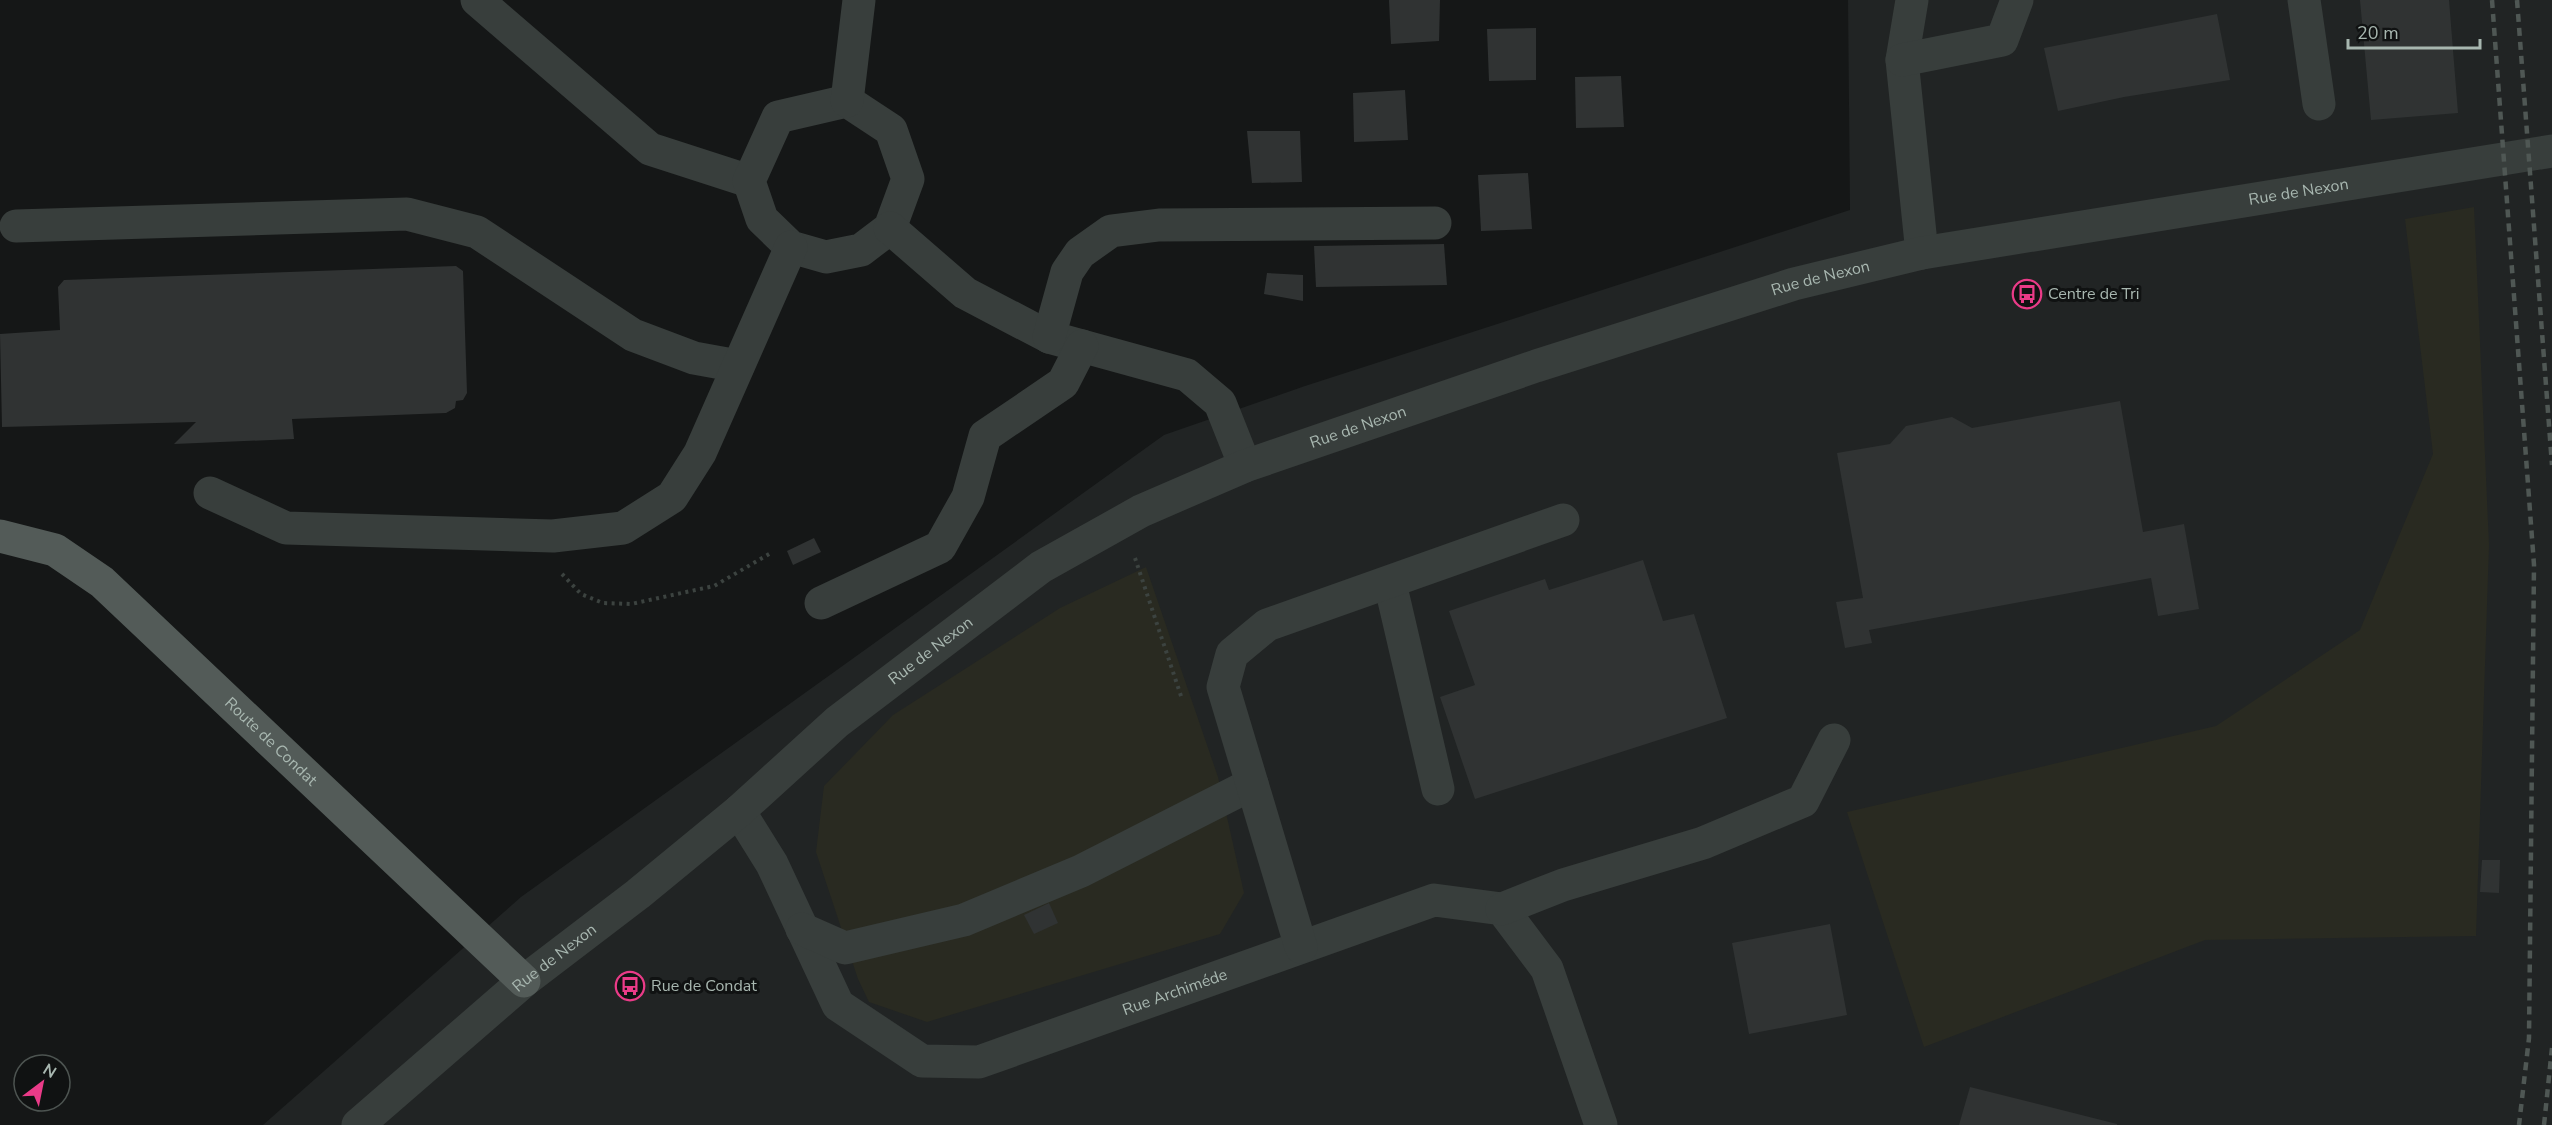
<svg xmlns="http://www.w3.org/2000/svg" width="2552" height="1125" viewBox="0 0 2552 1125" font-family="'Nunito Sans',sans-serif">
<rect width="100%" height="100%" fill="#151717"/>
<!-- built -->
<path fill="#212424" d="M 1848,0 L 2552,0 L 2552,1125 L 263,1125 L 521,897 L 1164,435 L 1305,386 L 1850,210 Z"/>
<!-- green -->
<g fill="#292a21">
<path d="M 2474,207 L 2489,545 L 2476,936 L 2205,940 L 1924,1047 L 1847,812 L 2216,726 L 2360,630 L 2433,454 L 2405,219 Z"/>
<path d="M 1146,567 L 1218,777 L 1244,893 L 1220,934 L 927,1022 L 869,1002 L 858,979 L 816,852 L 824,786 L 893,715 L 1060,608 Z"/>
</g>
<!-- building -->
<g fill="#303333">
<path d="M 1389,0 L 1440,0 L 1439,41 L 1391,44 Z"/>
<path d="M 2360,0 L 2449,0 L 2458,113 L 2371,120 Z"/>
<path d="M 2217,14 L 2230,80 L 2124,97 L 2058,111 L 2044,48 Z"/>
<path d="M 1536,28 L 1536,80 L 1489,81 L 1487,29 Z"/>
<path d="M 1621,76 L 1624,127 L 1576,128 L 1575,77 Z"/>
<path d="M 1405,90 L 1408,140 L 1354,142 L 1353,93 Z"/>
<path d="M 1247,131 L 1300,131 L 1302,182 L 1252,183 Z"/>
<path d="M 1528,173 L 1532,229 L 1481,231 L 1478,175 Z"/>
<path d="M 1444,244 L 1447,285 L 1316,287 L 1314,246 Z"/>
<path d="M 456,266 L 463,271 L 467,393 L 463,400 L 456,401 L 455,408 L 446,413 L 292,419 L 294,439 L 174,444 L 196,422 L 2,427 L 0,334 L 60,330 L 58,287 L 64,280 Z"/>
<path d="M 1267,273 L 1303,275 L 1303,301 L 1264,294 Z"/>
<path d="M 2120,401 L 2143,532 L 2184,524 L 2199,609 L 2158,616 L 2151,578 L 1869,630 L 1872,643 L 1845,648 L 1836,602 L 1863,598 L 1837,453 L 1890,444 L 1906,426 L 1952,417 L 1972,428 Z"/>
<path d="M 814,538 L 821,552 L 793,565 L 787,551 Z"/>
<path d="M 1643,560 L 1663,621 L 1694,614 L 1727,718 L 1475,799 L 1440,697 L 1475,685 L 1449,611 L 1545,579 L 1549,590 Z"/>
<path d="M 2482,860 L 2500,860 L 2499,893 L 2480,892 Z"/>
<path d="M 1049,903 L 1058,923 L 1034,934 L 1024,915 Z"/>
<path d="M 1830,924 L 1847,1015 L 1749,1034 L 1732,943 Z"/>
<path d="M 1970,1087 L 2117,1124 L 2117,1125 L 1959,1125 Z"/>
</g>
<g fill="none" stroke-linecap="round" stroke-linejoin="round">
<!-- path -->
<g stroke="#3c4340" stroke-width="4" stroke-dasharray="3 4.5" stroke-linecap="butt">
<path d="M 1135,558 L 1182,699"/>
<path d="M 562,574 L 581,594 L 603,603 L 631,604 L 714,586 L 771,553"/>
</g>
<!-- minor -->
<g stroke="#383e3c" stroke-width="33">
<path d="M 477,0 L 650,149 L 749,181"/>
<path d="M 1912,0 L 1902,60 L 1922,253"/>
<path d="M 2304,0 L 2319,104"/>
<path d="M 1902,60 L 2002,40 L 2017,0"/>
<path d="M 847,101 L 891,130 L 908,179 L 890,228 L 861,250 L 826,257 L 791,247 L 762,219 L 749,181 L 778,117 Z"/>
<path d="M 847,101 L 859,0"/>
<path d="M 16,226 L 407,214 L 477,232 L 633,335 L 694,358 L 738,366"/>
<path d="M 890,228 L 965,293 L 1049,337 L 1187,375 L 1220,403 L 1245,466"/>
<path d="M 1049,337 L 1067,272 L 1080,253 L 1111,231 L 1159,225 L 1435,223"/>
<path d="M 210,493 L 286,528 L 553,536 L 623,528 L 672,497 L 700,453 L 791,247"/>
<path d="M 1390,583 L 1438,789"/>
<path d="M 821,603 L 940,547 L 968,497 L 985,436 L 1063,383 L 1082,346"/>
<path id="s1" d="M 739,811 L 772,864 L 838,1005 L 922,1061 L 979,1062 L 1434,900 L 1502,909 L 1547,969 L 1601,1125"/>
<path d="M 1502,909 L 1563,885 L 1703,843 L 1803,801 L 1834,740"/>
<path d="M 802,929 L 845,948 L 964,920 L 1081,871 L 1252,784"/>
<path d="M 1301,947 L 1223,687 L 1232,654 L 1267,625 L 1563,520"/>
<path id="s2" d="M 358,1125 L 524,981 L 638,894 L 739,811 L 837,722 L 1041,567 L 1141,511 L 1245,466 L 1536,366 L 1794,284 L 1922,253 L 2552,151"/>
</g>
<!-- major -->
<path stroke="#535b58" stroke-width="33" id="s3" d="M 0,536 L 55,550 L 102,582 L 524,981"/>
<!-- rail -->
<g stroke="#4f5754" stroke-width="4.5" stroke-dasharray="8 6" stroke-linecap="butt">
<path d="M 2492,0 L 2534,565 L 2529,1038 L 2519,1125"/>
<path d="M 2517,0 L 2552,465"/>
<path d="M 2544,1125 L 2552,1048"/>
</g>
</g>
<!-- icons -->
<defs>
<g id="bus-ring" transform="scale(1.5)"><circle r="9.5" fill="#101212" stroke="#ea3b88" stroke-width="1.5"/><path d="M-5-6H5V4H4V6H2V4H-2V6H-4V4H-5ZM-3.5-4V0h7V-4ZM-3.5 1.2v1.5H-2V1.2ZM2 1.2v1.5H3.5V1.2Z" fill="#ea3b88"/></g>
</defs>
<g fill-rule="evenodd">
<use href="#bus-ring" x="2027" y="294"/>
<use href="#bus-ring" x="630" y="986"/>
</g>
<g text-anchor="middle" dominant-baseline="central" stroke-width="6" stroke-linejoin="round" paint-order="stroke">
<!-- street labels -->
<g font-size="16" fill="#a8b7b0" stroke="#101212">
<text stroke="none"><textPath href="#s2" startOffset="2202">Rue de Nexon</textPath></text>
<text stroke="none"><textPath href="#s2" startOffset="1716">Rue de Nexon</textPath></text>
<text stroke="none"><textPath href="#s2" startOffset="1230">Rue de Nexon</textPath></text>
<text stroke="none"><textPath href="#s2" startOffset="744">Rue de Nexon</textPath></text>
<text stroke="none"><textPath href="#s3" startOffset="346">Route de Condat</textPath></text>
<text stroke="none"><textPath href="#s2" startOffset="258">Rue de Nexon</textPath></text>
<text stroke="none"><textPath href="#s1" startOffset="584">Rue Archiméde</textPath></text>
</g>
<!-- poi labels -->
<g font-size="16" fill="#a8b7b0" stroke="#101212" text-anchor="start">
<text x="2048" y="294">Centre de Tri</text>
<text x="651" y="986">Rue de Condat</text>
</g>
</g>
<!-- north arrow -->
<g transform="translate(42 1083) rotate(32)"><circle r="28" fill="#101212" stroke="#4d5451" stroke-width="1.5"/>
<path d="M0-4.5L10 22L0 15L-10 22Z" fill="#ea3b88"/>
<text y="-9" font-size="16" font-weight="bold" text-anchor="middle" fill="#a8b7b0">N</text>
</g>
<!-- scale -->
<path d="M2348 39v9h132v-9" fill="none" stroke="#a8b7b0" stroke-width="3"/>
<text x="2357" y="39" font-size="18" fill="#a8b7b0" stroke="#101212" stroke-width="4.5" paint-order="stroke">20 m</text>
</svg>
